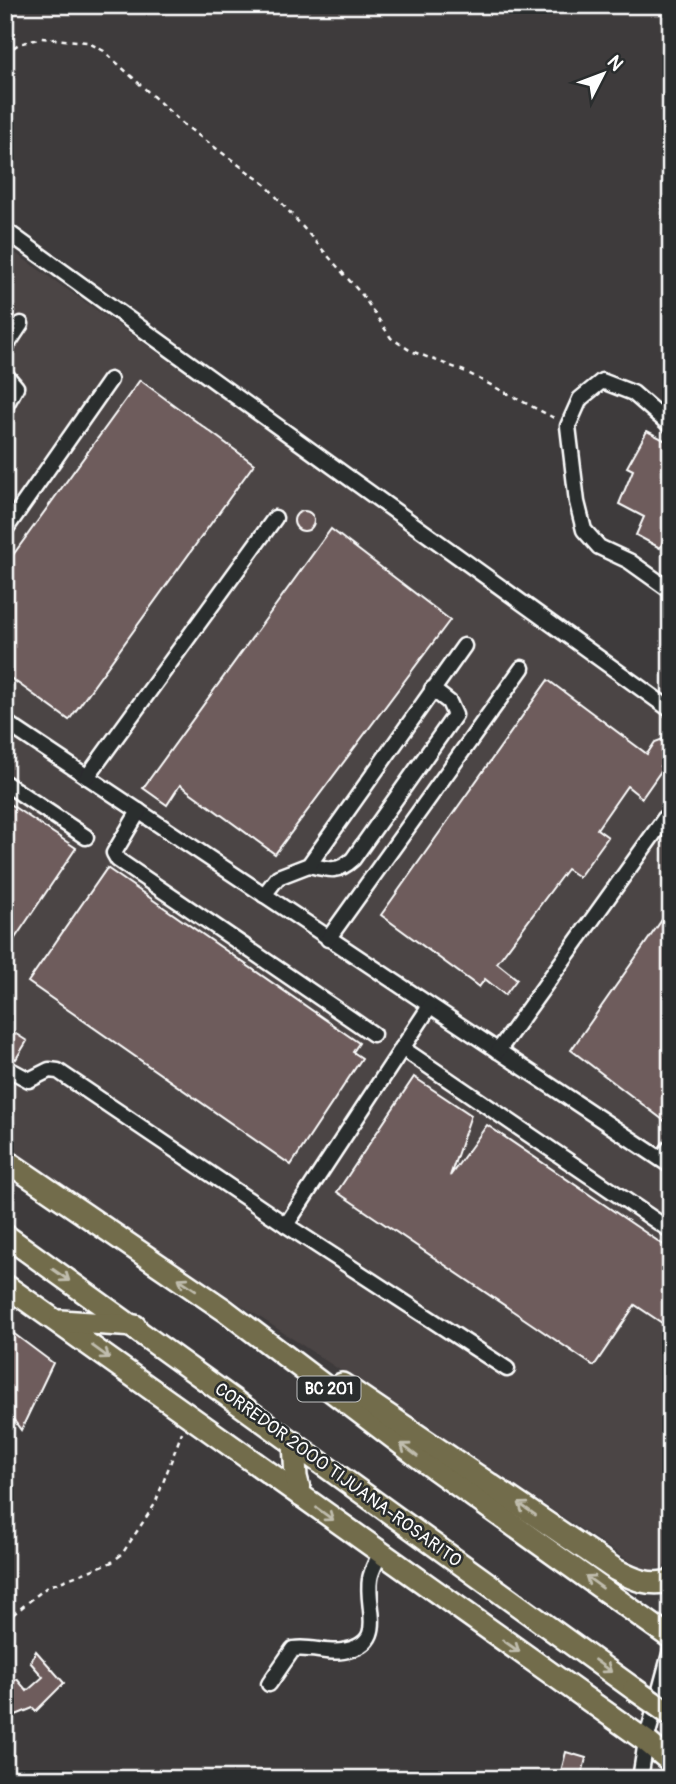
<svg xmlns="http://www.w3.org/2000/svg" width="676" height="1784" viewBox="0 0 676 1784" font-family="Pangolin,sans-serif">
<rect width="100%" height="100%" fill="#3e3b3c"/>
<filter id="ink" filterUnits="userSpaceOnUse"><feTurbulence type="fractalNoise" baseFrequency=".0143" numOctaves="2"/><feDisplacementMap in="SourceGraphic" scale="14" xChannelSelector="R" yChannelSelector="G"/><feConvolveMatrix kernelMatrix="1 2 1 2 8 2 1 2 1" color-interpolation-filters="sRGB"/></filter>
<g filter="url(#ink)">
<!-- built -->
<path fill="#4c4545" d="M 5,246 L 671,711 L 671,1564 L 646,1572 L 5,1149 Z"/>
<!-- building -->
<g fill="#6e5b5b" stroke="#fff" stroke-width="2">
<path d="M 140,380 L 254,464 L 69,720 L 5,674 L 5,566 Z"/>
<path d="M 647,431 L 670,443 L 671,525 L 660,548 L 636,535 L 644,517 L 619,504 L 633,470 L 627,467 Z"/>
<circle cx="304" cy="521" r="10"/>
<path d="M 331,529 L 450,620 L 275,854 L 180,785 L 167,805 L 143,788 Z"/>
<path d="M 548,680 L 647,754 L 655,742 L 663,739 L 671,744 L 671,754 L 660,766 L 663,768 L 642,798 L 627,786 L 597,829 L 608,837 L 579,877 L 567,869 L 497,963 L 517,979 L 505,995 L 485,979 L 479,987 L 381,915 Z"/>
<path d="M 5,801 L 76,848 L 5,953 Z"/>
<path d="M 107,868 L 359,1043 L 353,1052 L 362,1058 L 291,1165 L 28,982 Z"/>
<path d="M 671,907 L 671,1126 L 571,1050 Z"/>
<path d="M 5,1027 L 27,1041 L 16,1059 L 5,1052 Z"/>
<path d="M 414,1077 L 471,1115 L 450,1176 L 487,1125 L 671,1250 L 671,1329 L 635,1305 L 594,1366 L 337,1192 Z"/>
<path d="M 5,1327 L 53,1363 L 21,1430 L 5,1408 Z"/>
<path d="M 36,1651 L 64,1683 L 36,1711 L 33,1708 L 11,1717 L 5,1707 L 5,1688 L 17,1679 L 27,1691 L 43,1677 L 30,1662 Z"/>
<path d="M 566,1752 L 586,1758 L 581,1779 L 559,1779 Z"/>
</g>
<g fill="none" stroke-linecap="round" stroke-linejoin="round">
<!-- minor casing -->
<g stroke="#fff" stroke-width="19">
<g id="minor">
<path d="M 5,230 L 671,710"/>
<path d="M 5,348 L 21,324"/>
<path d="M 5,374 L 16,387 L 5,407"/>
<path d="M 671,426 L 633,393 L 602,381 L 580,399 L 568,426 L 577,502 L 584,530 L 599,547 L 629,561 L 671,591"/>
<path d="M 5,530 L 110,380"/>
<path d="M 5,722 L 671,1166"/>
<path d="M 87,777 L 275,518"/>
<path d="M 5,783 L 86,837"/>
<path d="M 139,811 L 114,853 L 118,860 L 373,1034"/>
<path d="M 309,865 C 329,870 338,873 353,859 L 455,715 L 449,702 L 432,689"/>
<path d="M 264,895 L 278,877 L 309,865 L 464,646"/>
<path d="M 328,939 L 522,668"/>
<path d="M 402,1048 L 671,1231"/>
<path d="M 498,1051 L 665,818"/>
<path d="M 5,1067 L 29,1080 L 49,1070 L 58,1071 L 286,1225 L 507,1369"/>
<path d="M 661,1159 L 671,1146"/>
<path d="M 286,1225 L 430,1006"/>
<path d="M 269,1684 L 293,1649 C 311,1646 327,1654 343,1651 C 389,1643 365,1609 370,1579 C 371,1571 377,1561 380,1553"/>
<path d="M 640,1779 L 646,1741 L 671,1650"/>
</g>
</g>
<!-- highway casing -->
<g stroke="#fff" stroke-width="26">
<g id="highway">
<path d="M 5,1160 L 226,1311 L 425,1462 L 671,1638"/>
<path d="M 5,1235 L 634,1689"/>
<path d="M 5,1285 L 646,1741 L 671,1762"/>
<path d="M 61,1321 L 135,1326"/>
<path d="M 342,1384 L 616,1570 C 635,1580 649,1586 671,1581"/>
<path d="M 294,1443 L 296,1477 L 301,1496"/>
</g>
</g>
<!-- path -->
<g stroke="#fff" stroke-width="2.5" stroke-dasharray="5 5" stroke-linecap="butt">
<path d="M 5,53 L 19,44 L 42,38 L 87,42 L 104,51 L 183,124 L 266,185 L 363,296 L 391,338 L 411,351 L 464,371 L 556,419"/>
<path d="M 5,1621 L 47,1587 L 112,1562 L 122,1554 L 155,1504 L 182,1432"/>
<path d="M 5,1773 L 15,1779"/>
</g>
<!-- minor -->
<use href="#minor" stroke="#2a2d2e" stroke-width="14"/>
<!-- highway -->
<use href="#highway" stroke="#726c4b" stroke-width="21"/>
<!-- highway-bridge casing -->
<g stroke="#fff" stroke-width="26" stroke-linecap="butt">
<path id="highway-bridge" d="M 634,1689 L 671,1715"/>
</g>
<!-- highway-bridge -->
<use href="#highway-bridge" stroke="#726c4b" stroke-width="21"/>
</g>
<!-- one-way arrows -->
<defs><path id="oneway-shaft" d="M-6 0H5M1.5-3L5.5 0L1.5 3" fill="none" stroke-width="1.6" stroke-linecap="round" stroke-linejoin="round" transform="scale(1.75)"/></defs>
<g stroke="#c0bdae">
<use href="#oneway-shaft" transform="translate(61 1275) rotate(35)"/>
<use href="#oneway-shaft" transform="translate(187 1284) rotate(-146)"/>
<use href="#oneway-shaft" transform="translate(101 1352) rotate(36)"/>
<use href="#oneway-shaft" transform="translate(409 1450) rotate(-143)"/>
<use href="#oneway-shaft" transform="translate(527 1509) rotate(-145)"/>
<use href="#oneway-shaft" transform="translate(325 1514) rotate(36)"/>
<use href="#oneway-shaft" transform="translate(594 1582) rotate(-144)"/>
<use href="#oneway-shaft" transform="translate(511 1646) rotate(35)"/>
<use href="#oneway-shaft" transform="translate(603 1666) rotate(36)"/>
</g>
</g>
<g text-anchor="middle" dominant-baseline="central" stroke-width="5" stroke-linejoin="round" paint-order="stroke">
<!-- shield labels -->
<rect fill="#2a2d2e" stroke="#bfc0c0" stroke-width="2" x="297.5" y="1376.5" width="63" height="25" rx="5"/>
<g font-size="16" font-weight="bold" fill="#fff">
<text x="329" y="1389">BC 201</text>
</g>
<!-- street labels -->
<g font-size="18" fill="#fff" stroke="#2a2d2e">
<text transform="translate(338 1475) rotate(36)">CORREDOR 2000 TIJUANA-ROSARITO</text>
</g>
</g>
<!-- margin -->
<rect width="676" height="1784" fill="none" stroke="#2a2d2e" stroke-width="28"/>
<rect x="14" y="14" width="648" height="1756" fill="none" stroke="#fff" stroke-width="2.5" filter="url(#ink)"/>
<!-- north arrow -->
<g transform="translate(603 74) rotate(48)" stroke="#2a2d2e" stroke-width="5" paint-order="stroke">
<path d="M0-5L12 26L0 18L-12 26Z" fill="#ffffff"/>
<text y="-10" font-size="19" font-weight="bold" text-anchor="middle" fill="#ffffff">N</text>
</g>
</svg>
